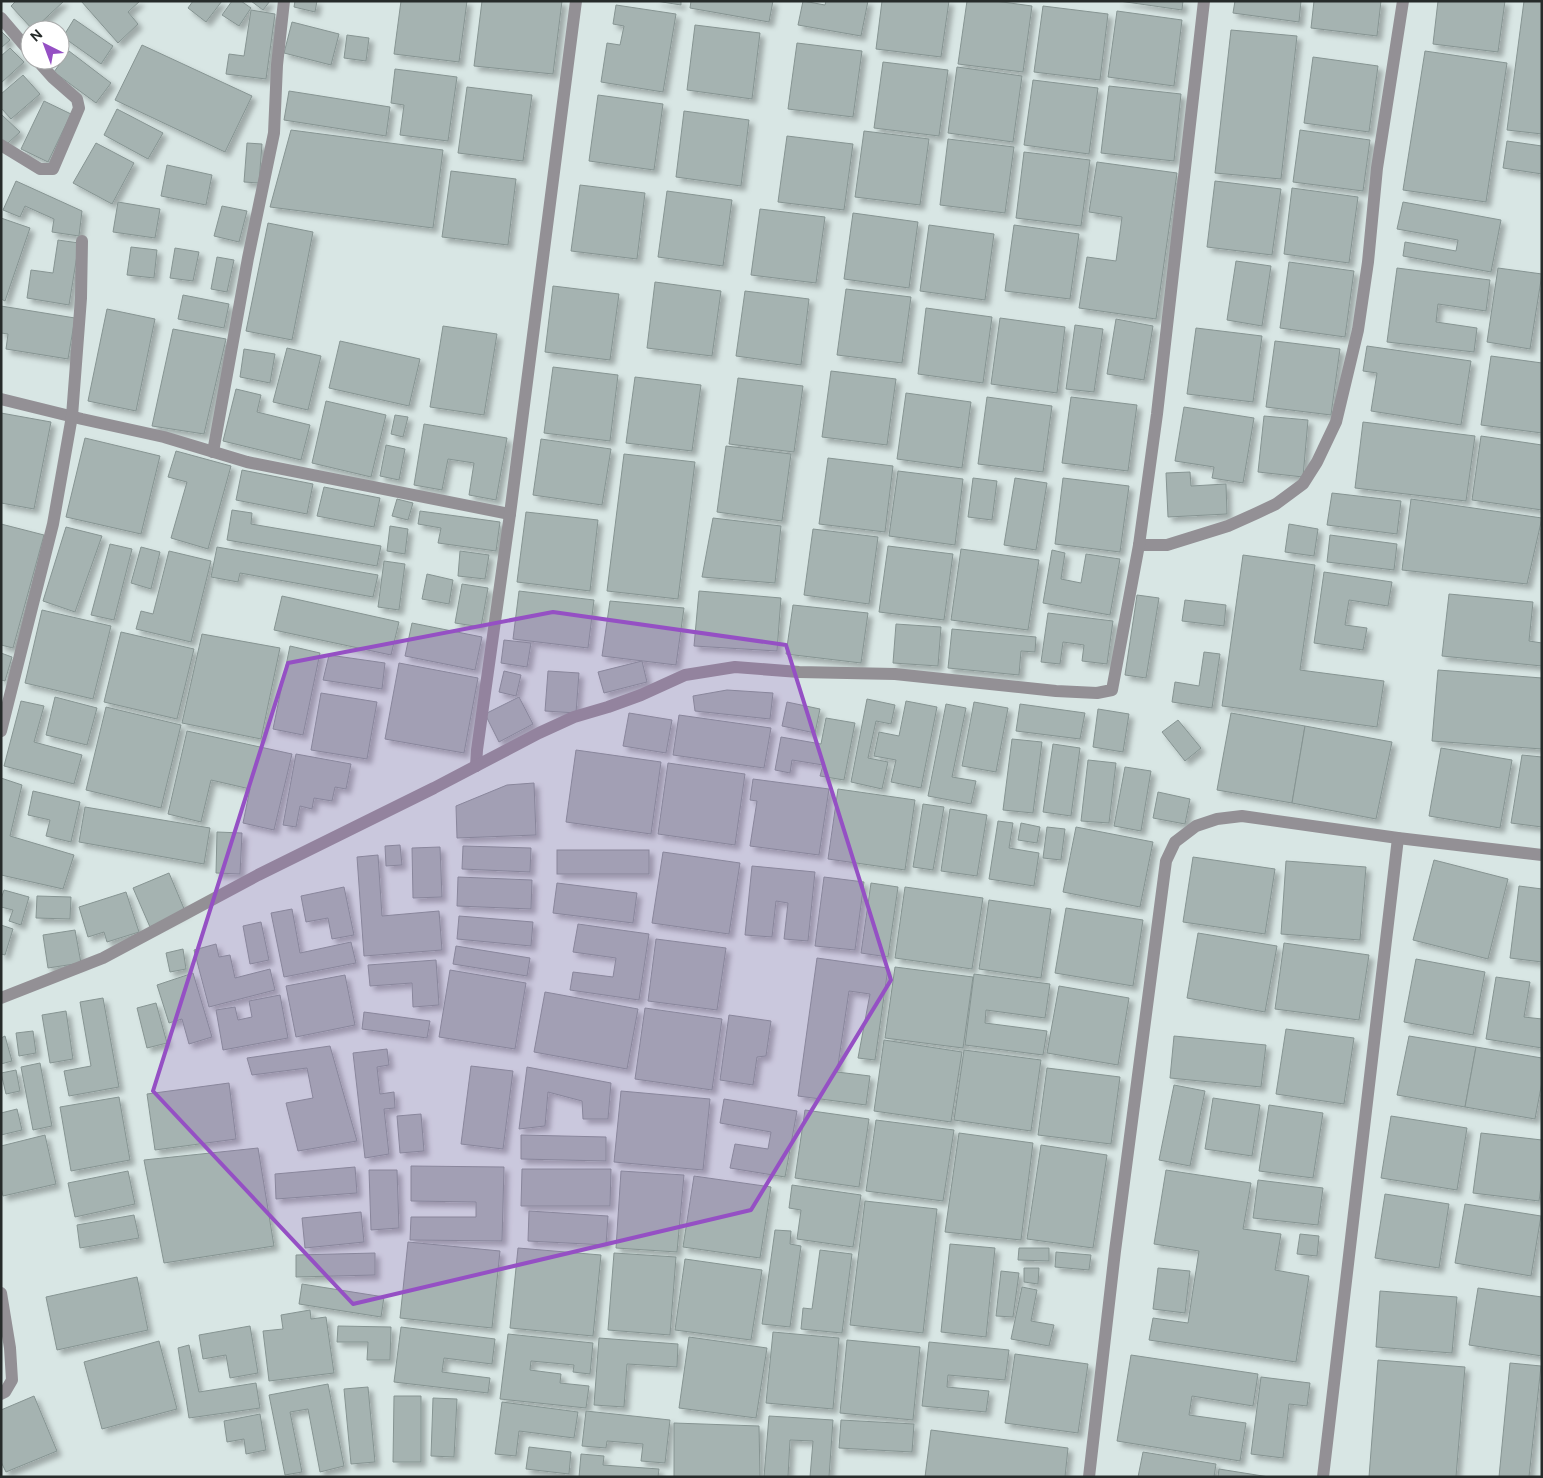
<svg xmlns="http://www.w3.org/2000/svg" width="1543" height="1478" viewBox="0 0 1543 1478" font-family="'DM Sans',sans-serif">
<defs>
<filter id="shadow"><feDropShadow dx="4.5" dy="4.5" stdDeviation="2.5" flood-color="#0004"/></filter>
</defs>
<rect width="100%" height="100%" fill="#d8e6e4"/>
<!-- building -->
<g fill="#a5b3b1" stroke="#869492" filter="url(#shadow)">
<path d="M 16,1 L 64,1 L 33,30 L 11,6 Z"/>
<path d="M 81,1 L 140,1 L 128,12 L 138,24 L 118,43 Z"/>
<path d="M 193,1 L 222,1 L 206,22 L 188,8 Z"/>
<path d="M 232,1 L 241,1 L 251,8 L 239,26 L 222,15 Z"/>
<path d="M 251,1 L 270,1 L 263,10 Z"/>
<path d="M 295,1 L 317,1 L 315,12 L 294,7 Z"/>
<path d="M 401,1 L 467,1 L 459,62 L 394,54 Z"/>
<path d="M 482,1 L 562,1 L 553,74 L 474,66 Z"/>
<path d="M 656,1 L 681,1 L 681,5 Z"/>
<path d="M 691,1 L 773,1 L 769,22 L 690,8 Z"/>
<path d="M 803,1 L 825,5 L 826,1 L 868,1 L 861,36 L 798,25 Z"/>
<path d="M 882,1 L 949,1 L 941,57 L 876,49 Z"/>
<path d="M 967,1 L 995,1 L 1032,6 L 1023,72 L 958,64 Z"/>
<path d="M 1119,1 L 1183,1 L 1182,10 Z"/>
<path d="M 1235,1 L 1301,1 L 1299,22 L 1233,13 Z"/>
<path d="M 1314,1 L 1381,1 L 1377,36 L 1311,28 Z"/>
<path d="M 1438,1 L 1505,1 L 1498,52 L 1433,44 Z"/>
<path d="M 1524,1 L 1542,1 L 1542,134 L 1507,130 Z"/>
<path d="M 616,5 L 676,14 L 663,92 L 601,82 L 607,43 L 620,45 L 624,26 L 613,24 Z"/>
<path d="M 1043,6 L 1108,14 L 1100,80 L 1034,72 Z"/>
<path d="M 251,10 L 275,14 L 266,79 L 226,74 L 229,54 L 244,56 Z"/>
<path d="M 1117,11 L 1182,20 L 1174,86 L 1108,77 Z"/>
<path d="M 74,19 L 113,46 L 101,64 L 63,37 Z"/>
<path d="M 292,22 L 339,34 L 331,65 L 284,53 Z"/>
<path d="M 695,25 L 760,33 L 752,99 L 687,90 Z"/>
<path d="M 1231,30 L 1297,36 L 1281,179 L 1215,173 Z"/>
<path d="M 1,31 L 10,40 L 1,48 Z"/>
<path d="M 347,35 L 369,38 L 366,61 L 344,58 Z"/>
<path d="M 797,43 L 862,51 L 853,117 L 788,109 Z"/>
<path d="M 142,45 L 252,96 L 225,152 L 115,100 Z"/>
<path d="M 10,48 L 24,62 L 1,83 L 1,56 Z"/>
<path d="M 69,51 L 111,83 L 96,103 L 54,72 Z"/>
<path d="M 1425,51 L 1507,63 L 1486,202 L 1403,190 Z"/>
<path d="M 1313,57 L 1378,66 L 1369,132 L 1304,123 Z"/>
<path d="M 883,62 L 948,70 L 939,136 L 874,128 Z"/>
<path d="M 957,67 L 1022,76 L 1013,142 L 948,133 Z"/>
<path d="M 395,69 L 457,77 L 448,141 L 400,135 L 404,105 L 391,103 Z"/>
<path d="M 23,75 L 40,94 L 11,119 L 1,108 L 1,94 Z"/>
<path d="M 1033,80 L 1098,88 L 1089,154 L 1024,145 Z"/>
<path d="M 1109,86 L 1181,94 L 1174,161 L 1101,153 Z"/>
<path d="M 467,87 L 532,95 L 523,161 L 458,153 Z"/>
<path d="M 289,91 L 390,107 L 386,136 L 284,120 Z"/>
<path d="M 598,95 L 663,104 L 654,170 L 589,161 Z"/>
<path d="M 44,101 L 71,114 L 48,162 L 21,149 Z"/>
<path d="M 117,109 L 163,133 L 148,159 L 104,135 Z"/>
<path d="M 684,111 L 749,120 L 741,186 L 676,177 Z"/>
<path d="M 1,114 L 20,132 L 7,144 L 1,139 Z"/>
<path d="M 291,130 L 443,150 L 433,228 L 270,207 Z"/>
<path d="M 1300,130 L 1370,140 L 1363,191 L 1293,182 Z"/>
<path d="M 864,131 L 929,139 L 920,205 L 855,197 Z"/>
<path d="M 787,136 L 853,144 L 844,210 L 778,202 Z"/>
<path d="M 948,139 L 1014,147 L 1005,213 L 940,205 Z"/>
<path d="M 1507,141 L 1542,146 L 1542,174 L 1503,168 Z"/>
<path d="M 96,143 L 134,163 L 112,204 L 73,183 Z"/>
<path d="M 247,143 L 262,144 L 259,183 L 244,182 Z"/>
<path d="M 1024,152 L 1090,160 L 1081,226 L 1016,218 Z"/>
<path d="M 1097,162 L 1177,173 L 1156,319 L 1079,308 L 1087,257 L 1116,261 L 1122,217 L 1089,212 Z"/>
<path d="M 167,165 L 212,175 L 206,205 L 161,196 Z"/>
<path d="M 451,171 L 516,179 L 508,245 L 442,237 Z"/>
<path d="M 16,181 L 82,211 L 79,236 L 52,232 L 54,219 L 25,206 L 20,217 L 3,210 Z"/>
<path d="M 1215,181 L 1281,189 L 1272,255 L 1207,247 Z"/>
<path d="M 580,185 L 645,193 L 637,259 L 571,251 Z"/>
<path d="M 1292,188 L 1358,197 L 1349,263 L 1284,254 Z"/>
<path d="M 667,191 L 732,200 L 723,266 L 658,257 Z"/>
<path d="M 118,202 L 160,209 L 155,238 L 113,232 Z"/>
<path d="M 1403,202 L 1501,220 L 1491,272 L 1403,256 L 1405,242 L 1456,251 L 1458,240 L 1397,229 Z"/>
<path d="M 222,206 L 247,211 L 239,242 L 214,236 Z"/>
<path d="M 760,209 L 825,217 L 816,283 L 751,275 Z"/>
<path d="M 853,213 L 918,222 L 909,288 L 844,279 Z"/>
<path d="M 1,218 L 30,228 L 5,301 L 1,299 Z"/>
<path d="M 268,223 L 313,232 L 292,340 L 246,331 Z"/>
<path d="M 929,225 L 994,234 L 985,300 L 920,291 Z"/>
<path d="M 1014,225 L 1079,234 L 1070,299 L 1005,291 Z"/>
<path d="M 58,240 L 79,243 L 69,305 L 27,298 L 31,270 L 53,273 Z"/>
<path d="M 131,247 L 157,250 L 154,278 L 127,275 Z"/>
<path d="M 175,248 L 199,252 L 193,281 L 170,278 Z"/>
<path d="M 217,257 L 234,260 L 227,292 L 211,289 Z"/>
<path d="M 1236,261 L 1271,266 L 1262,326 L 1227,320 Z"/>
<path d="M 1289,262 L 1354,271 L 1345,337 L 1280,328 Z"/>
<path d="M 1397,268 L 1490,280 L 1486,311 L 1438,304 L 1436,322 L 1477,328 L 1474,352 L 1387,342 Z"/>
<path d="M 1498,268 L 1542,274 L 1530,349 L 1487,342 Z"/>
<path d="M 655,282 L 721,291 L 712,356 L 647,348 Z"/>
<path d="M 553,286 L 619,294 L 610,360 L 545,352 Z"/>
<path d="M 846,289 L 911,297 L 902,363 L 837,355 Z"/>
<path d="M 745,291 L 809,299 L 801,365 L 736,356 Z"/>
<path d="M 183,295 L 229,304 L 224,328 L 178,319 Z"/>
<path d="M 1,306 L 75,318 L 68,359 L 6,349 L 8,334 L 1,333 Z"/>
<path d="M 926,308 L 992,317 L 983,383 L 918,374 Z"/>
<path d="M 107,309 L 155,319 L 136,411 L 88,401 Z"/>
<path d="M 1000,318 L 1065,327 L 1057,393 L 991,384 Z"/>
<path d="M 1116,319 L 1153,326 L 1144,380 L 1107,374 Z"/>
<path d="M 1075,325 L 1103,329 L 1094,392 L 1066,389 Z"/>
<path d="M 443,326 L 497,334 L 484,415 L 430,407 Z"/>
<path d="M 1196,328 L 1262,336 L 1253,402 L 1187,394 Z"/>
<path d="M 173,329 L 226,339 L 204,434 L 152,426 Z"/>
<path d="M 340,341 L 420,359 L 409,406 L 329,388 Z"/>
<path d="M 1275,341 L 1340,349 L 1331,415 L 1266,407 Z"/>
<path d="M 1367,346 L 1471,361 L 1461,425 L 1371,411 L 1377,373 L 1363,371 Z"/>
<path d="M 287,348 L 321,356 L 308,410 L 273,402 Z"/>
<path d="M 244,349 L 275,354 L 270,383 L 240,377 Z"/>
<path d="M 1491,356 L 1542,363 L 1542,433 L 1481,425 Z"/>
<path d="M 553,367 L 618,375 L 610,441 L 544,433 Z"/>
<path d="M 831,371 L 896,379 L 887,445 L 822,437 Z"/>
<path d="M 635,377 L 701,385 L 692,451 L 626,443 Z"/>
<path d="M 738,378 L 803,386 L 794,452 L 729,444 Z"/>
<path d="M 236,389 L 261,395 L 257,412 L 310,425 L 301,460 L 223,441 Z"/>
<path d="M 906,393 L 971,402 L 962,468 L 897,459 Z"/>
<path d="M 987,397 L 1052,406 L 1043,472 L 978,464 Z"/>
<path d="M 1071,397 L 1137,405 L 1128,471 L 1062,463 Z"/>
<path d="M 326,401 L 386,415 L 371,477 L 312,463 Z"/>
<path d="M 1184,407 L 1254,418 L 1243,483 L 1212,478 L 1214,467 L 1175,461 Z"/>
<path d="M 1,413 L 51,422 L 34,509 L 1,503 Z"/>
<path d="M 395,415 L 408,417 L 403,437 L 391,434 Z"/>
<path d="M 1264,416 L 1308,420 L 1303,477 L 1258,472 Z"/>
<path d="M 1363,422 L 1475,436 L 1466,501 L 1355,488 Z"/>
<path d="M 424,424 L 507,438 L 496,500 L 469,495 L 474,463 L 448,459 L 442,490 L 414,485 Z"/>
<path d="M 1481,436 L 1542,445 L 1542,510 L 1472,500 Z"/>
<path d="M 85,438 L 160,456 L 141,534 L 66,517 Z"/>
<path d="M 541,439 L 611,449 L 602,505 L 533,495 Z"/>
<path d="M 386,445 L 405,449 L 399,480 L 380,476 Z"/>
<path d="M 726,446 L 791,454 L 782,521 L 717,512 Z"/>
<path d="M 176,451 L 231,466 L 208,549 L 171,538 L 187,482 L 168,477 Z"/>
<path d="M 624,454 L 695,462 L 678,599 L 607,591 Z"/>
<path d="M 828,458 L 893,466 L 885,532 L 819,524 Z"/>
<path d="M 242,470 L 313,484 L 307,514 L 236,500 Z"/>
<path d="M 898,471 L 963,479 L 955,545 L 889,536 Z"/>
<path d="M 1190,472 L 1191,486 L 1226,484 L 1227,514 L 1168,517 L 1166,473 Z"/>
<path d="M 973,478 L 997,481 L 992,520 L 968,517 Z"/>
<path d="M 1015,478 L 1047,483 L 1036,550 L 1004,545 Z"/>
<path d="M 1063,478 L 1129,486 L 1120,552 L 1055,544 Z"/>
<path d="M 324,487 L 380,498 L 374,527 L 317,516 Z"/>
<path d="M 1332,493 L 1401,501 L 1397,534 L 1327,525 Z"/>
<path d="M 397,499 L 413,503 L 408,520 L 392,516 Z"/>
<path d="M 1411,499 L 1542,518 L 1527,584 L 1402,570 Z"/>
<path d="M 232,510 L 252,513 L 251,524 L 381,546 L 377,566 L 227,540 Z"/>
<path d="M 420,511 L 500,522 L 496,551 L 438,543 L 441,528 L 418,524 Z"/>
<path d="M 526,512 L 598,520 L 590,591 L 517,582 Z"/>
<path d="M 713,518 L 781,526 L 775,583 L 702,577 Z"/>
<path d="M 1,524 L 44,535 L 13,648 L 1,645 Z"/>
<path d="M 1289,524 L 1318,529 L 1314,556 L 1285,552 Z"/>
<path d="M 390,526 L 408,529 L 405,554 L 387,551 Z"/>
<path d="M 66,527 L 102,536 L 75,612 L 43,601 Z"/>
<path d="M 813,529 L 878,537 L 869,604 L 804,595 Z"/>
<path d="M 1330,535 L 1397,544 L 1394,570 L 1327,562 Z"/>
<path d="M 110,544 L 132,549 L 114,620 L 91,615 Z"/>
<path d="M 888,546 L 953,554 L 944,620 L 879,612 Z"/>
<path d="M 141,547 L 160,552 L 151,589 L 131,583 Z"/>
<path d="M 217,547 L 378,575 L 373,597 L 240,573 L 238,582 L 211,577 Z"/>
<path d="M 961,549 L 1039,560 L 1028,630 L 951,620 Z"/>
<path d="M 1052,550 L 1065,553 L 1061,579 L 1081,583 L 1086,554 L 1120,559 L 1110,615 L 1043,603 Z"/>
<path d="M 169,551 L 211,561 L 191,642 L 136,629 L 141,611 L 153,614 Z"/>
<path d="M 460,551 L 489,555 L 485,579 L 458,576 Z"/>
<path d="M 1243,555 L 1315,565 L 1300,670 L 1384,681 L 1377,727 L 1222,706 Z"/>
<path d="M 384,561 L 405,564 L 399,610 L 378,607 Z"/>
<path d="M 1324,572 L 1392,582 L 1388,606 L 1349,600 L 1345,625 L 1367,628 L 1363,650 L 1314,643 Z"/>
<path d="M 427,574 L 453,580 L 449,604 L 422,599 Z"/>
<path d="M 462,584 L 488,588 L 481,627 L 455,623 Z"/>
<path d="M 519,591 L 594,600 L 588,648 L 513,639 Z"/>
<path d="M 699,591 L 781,598 L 777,651 L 694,646 Z"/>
<path d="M 1449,594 L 1533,602 L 1529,641 L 1542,643 L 1542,666 L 1442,656 Z"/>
<path d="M 1137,595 L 1159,598 L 1146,678 L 1125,675 Z"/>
<path d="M 282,596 L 399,622 L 391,655 L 274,630 Z"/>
<path d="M 1185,600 L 1226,605 L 1224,626 L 1182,621 Z"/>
<path d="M 610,601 L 684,608 L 676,665 L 602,656 Z"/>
<path d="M 793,605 L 868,613 L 861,663 L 786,654 Z"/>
<path d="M 42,610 L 111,626 L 93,699 L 25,683 Z"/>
<path d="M 1048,613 L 1113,621 L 1107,664 L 1082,661 L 1084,645 L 1063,642 L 1060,664 L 1041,662 Z"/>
<path d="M 412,623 L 482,637 L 475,670 L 405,656 Z"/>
<path d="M 896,624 L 941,627 L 938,666 L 893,663 Z"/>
<path d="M 952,629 L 1036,637 L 1035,652 L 1021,651 L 1019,675 L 948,668 Z"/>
<path d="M 121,632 L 194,649 L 177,719 L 104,702 Z"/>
<path d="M 202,634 L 280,648 L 261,739 L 182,723 Z"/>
<path d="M 504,640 L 531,643 L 527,667 L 501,663 Z"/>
<path d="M 290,646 L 320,653 L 303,735 L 273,729 Z"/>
<path d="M 1204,652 L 1220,654 L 1212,708 L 1172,702 L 1175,682 L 1199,686 Z"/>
<path d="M 1,653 L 12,657 L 5,681 L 1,680 Z"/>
<path d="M 329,655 L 385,663 L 382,689 L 323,680 Z"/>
<path d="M 642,661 L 647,682 L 604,693 L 598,672 Z"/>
<path d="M 399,663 L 478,678 L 464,753 L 385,739 Z"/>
<path d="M 1438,670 L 1542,678 L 1542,749 L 1432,741 Z"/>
<path d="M 504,671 L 521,675 L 516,696 L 499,692 Z"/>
<path d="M 548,671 L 579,673 L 576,713 L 545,711 Z"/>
<path d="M 727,690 L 773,693 L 770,719 L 695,711 L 693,696 Z"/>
<path d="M 321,693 L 377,702 L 367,759 L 311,750 Z"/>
<path d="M 55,697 L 97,708 L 87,745 L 46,735 Z"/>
<path d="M 519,697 L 533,724 L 499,742 L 485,714 Z"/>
<path d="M 867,699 L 895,705 L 891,724 L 876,721 L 868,758 L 888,762 L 882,789 L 851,782 Z"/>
<path d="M 21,701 L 44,706 L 34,742 L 82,755 L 74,784 L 4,766 Z"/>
<path d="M 906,701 L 937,707 L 921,788 L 891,782 L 896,760 L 874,756 L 879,732 L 899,736 Z"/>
<path d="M 787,702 L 820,709 L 815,733 L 782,726 Z"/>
<path d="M 974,702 L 1008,708 L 996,772 L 962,766 Z"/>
<path d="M 946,704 L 966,708 L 952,777 L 976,781 L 971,804 L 928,796 Z"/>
<path d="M 1020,704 L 1085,713 L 1080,739 L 1016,731 Z"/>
<path d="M 106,707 L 181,725 L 161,808 L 86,790 Z"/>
<path d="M 1098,709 L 1129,714 L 1123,752 L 1093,747 Z"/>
<path d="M 629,713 L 672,720 L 666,753 L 623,746 Z"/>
<path d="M 1231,713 L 1305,726 L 1292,803 L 1217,790 Z"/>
<path d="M 679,715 L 771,728 L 764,768 L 673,755 Z"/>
<path d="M 826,718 L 855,723 L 844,780 L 820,776 L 823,765 L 792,760 L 790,773 L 775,770 L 781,737 L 821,744 Z"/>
<path d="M 1178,720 L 1201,748 L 1185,761 L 1162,732 Z"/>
<path d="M 1305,726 L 1392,742 L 1376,819 L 1292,803 Z"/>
<path d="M 187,731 L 292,754 L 274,830 L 243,823 L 250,789 L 211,780 L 201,822 L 168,814 Z"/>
<path d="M 1012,739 L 1042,742 L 1033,813 L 1003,810 Z"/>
<path d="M 1053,744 L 1080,748 L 1071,816 L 1043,812 Z"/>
<path d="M 1441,748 L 1512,760 L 1500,828 L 1429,816 Z"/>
<path d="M 576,750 L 661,762 L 651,834 L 566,822 Z"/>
<path d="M 296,754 L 351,764 L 346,789 L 335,787 L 332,801 L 314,798 L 312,809 L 300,806 L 296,827 L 283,825 Z"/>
<path d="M 1522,755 L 1542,757 L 1542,827 L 1511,823 Z"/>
<path d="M 1088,760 L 1116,763 L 1109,823 L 1081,821 Z"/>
<path d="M 668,763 L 745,774 L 735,845 L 658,834 Z"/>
<path d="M 1125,767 L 1151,771 L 1141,831 L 1114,826 Z"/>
<path d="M 1,778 L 22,785 L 10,836 L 74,855 L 63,889 L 1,875 Z"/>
<path d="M 753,779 L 829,789 L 819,855 L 750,846 L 757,801 L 750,800 Z"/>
<path d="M 534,783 L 536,835 L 457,838 L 456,806 L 507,785 Z"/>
<path d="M 838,789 L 915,800 L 905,870 L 828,859 Z"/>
<path d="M 33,791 L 80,802 L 71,842 L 46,836 L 50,820 L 28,815 Z"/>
<path d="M 1158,792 L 1190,799 L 1185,824 L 1153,818 Z"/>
<path d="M 923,804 L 944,807 L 933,870 L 913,867 Z"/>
<path d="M 85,807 L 210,828 L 204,864 L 79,842 Z"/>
<path d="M 950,809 L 987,815 L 977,876 L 941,871 Z"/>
<path d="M 998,821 L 1013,823 L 1009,848 L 1039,853 L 1034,886 L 989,879 Z"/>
<path d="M 1021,823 L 1040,827 L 1037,843 L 1018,840 Z"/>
<path d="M 1047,827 L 1065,829 L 1061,860 L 1043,858 Z"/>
<path d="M 1076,827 L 1153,842 L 1140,907 L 1063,892 Z"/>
<path d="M 217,832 L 242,833 L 240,874 L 216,873 Z"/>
<path d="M 400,845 L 402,865 L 386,866 L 385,846 Z"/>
<path d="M 463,846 L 531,848 L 530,872 L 462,869 Z"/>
<path d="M 440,847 L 442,897 L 413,898 L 412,848 Z"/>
<rect x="557" y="850" width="92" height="24"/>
<path d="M 663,852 L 740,863 L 729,934 L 652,923 Z"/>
<path d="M 378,855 L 382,916 L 439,911 L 442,950 L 364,956 L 357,857 Z"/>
<path d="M 1193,857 L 1275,869 L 1265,934 L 1183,922 Z"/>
<path d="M 1434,860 L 1508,879 L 1488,959 L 1413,940 Z"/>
<path d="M 1286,861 L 1366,867 L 1360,940 L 1281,934 Z"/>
<path d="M 752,866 L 815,872 L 808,941 L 784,939 L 788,903 L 776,901 L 772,937 L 745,935 Z"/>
<path d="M 169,873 L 185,911 L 150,927 L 133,888 Z"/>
<path d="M 458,877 L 532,880 L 531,909 L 457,906 Z"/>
<path d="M 824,877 L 864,882 L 855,950 L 815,946 Z"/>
<path d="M 557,883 L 637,893 L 633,923 L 553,913 Z"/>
<path d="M 871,883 L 898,887 L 888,957 L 861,953 Z"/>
<path d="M 1519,886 L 1542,889 L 1542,962 L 1510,958 Z"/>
<path d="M 344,887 L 354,935 L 332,939 L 328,918 L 306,922 L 301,896 Z"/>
<path d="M 905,887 L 983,898 L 972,969 L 895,958 Z"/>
<path d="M 4,890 L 29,897 L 21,925 L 9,921 L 13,910 L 1,907 L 1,899 Z"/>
<path d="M 126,892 L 139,932 L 107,942 L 104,932 L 88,937 L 79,907 Z"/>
<path d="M 37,896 L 71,897 L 70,919 L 36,918 Z"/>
<path d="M 989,900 L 1051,909 L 1041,978 L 979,969 Z"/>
<path d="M 1066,908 L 1143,920 L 1133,986 L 1055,973 Z"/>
<path d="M 292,909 L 300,953 L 351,942 L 356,963 L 284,977 L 271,913 Z"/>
<path d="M 459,916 L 533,922 L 531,946 L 457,939 Z"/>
<path d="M 261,922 L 269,960 L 250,964 L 243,926 Z"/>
<path d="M 578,924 L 649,934 L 639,1000 L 570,990 L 573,972 L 613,977 L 616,958 L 573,952 Z"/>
<path d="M 1,925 L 13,929 L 5,955 L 1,954 Z"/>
<path d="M 75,930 L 81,963 L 48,968 L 43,935 Z"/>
<path d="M 1198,933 L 1277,946 L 1265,1012 L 1187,998 Z"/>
<path d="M 656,939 L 726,948 L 717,1010 L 648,1001 Z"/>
<path d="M 1284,943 L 1369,955 L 1359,1020 L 1275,1009 Z"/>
<path d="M 216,944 L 219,957 L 230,955 L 235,978 L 270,969 L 275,990 L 209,1007 L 194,950 Z"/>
<path d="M 456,946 L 530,958 L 527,976 L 453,964 Z"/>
<path d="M 183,949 L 186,969 L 170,972 L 166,953 Z"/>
<path d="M 817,958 L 888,968 L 875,1060 L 858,1058 L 870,994 L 849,991 L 837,1072 L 870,1076 L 866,1105 L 798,1096 Z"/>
<path d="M 1416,959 L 1485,972 L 1473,1035 L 1404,1022 Z"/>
<path d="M 436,960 L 439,1005 L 413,1007 L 412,983 L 370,986 L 368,965 Z"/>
<path d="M 895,967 L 973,977 L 963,1048 L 885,1038 Z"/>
<path d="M 450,970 L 526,983 L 515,1049 L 439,1037 Z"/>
<path d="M 193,973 L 212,1037 L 189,1044 L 182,1019 L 169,1023 L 157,985 Z"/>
<path d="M 974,974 L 1050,984 L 1045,1018 L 986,1010 L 985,1023 L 1047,1031 L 1043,1055 L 965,1045 Z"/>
<path d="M 345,975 L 355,1025 L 296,1037 L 286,986 Z"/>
<path d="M 1496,977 L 1530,982 L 1524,1017 L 1542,1019 L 1542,1048 L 1486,1039 Z"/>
<path d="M 1059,986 L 1129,998 L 1118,1065 L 1047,1053 Z"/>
<path d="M 545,992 L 638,1009 L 627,1069 L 534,1052 Z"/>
<path d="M 280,995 L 288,1038 L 223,1050 L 216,1010 L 235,1007 L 238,1020 L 252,1017 L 249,1001 Z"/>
<path d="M 103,998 L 119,1087 L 69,1096 L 64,1071 L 91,1066 L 80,1002 Z"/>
<path d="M 156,1003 L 167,1043 L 147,1048 L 137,1008 Z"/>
<path d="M 645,1008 L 722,1019 L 712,1090 L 635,1079 Z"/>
<path d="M 66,1011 L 73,1059 L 50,1063 L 42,1015 Z"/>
<path d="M 364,1012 L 430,1021 L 427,1038 L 362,1029 Z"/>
<path d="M 729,1015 L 771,1021 L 766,1056 L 757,1057 L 753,1085 L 720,1080 Z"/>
<path d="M 1286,1029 L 1354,1038 L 1344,1104 L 1276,1094 Z"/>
<path d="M 33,1031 L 36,1053 L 19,1056 L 16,1033 Z"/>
<path d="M 5,1036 L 12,1061 L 1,1064 L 1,1038 Z"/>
<path d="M 1174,1036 L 1266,1045 L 1261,1087 L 1170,1078 Z"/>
<path d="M 1409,1036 L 1476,1047 L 1465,1107 L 1397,1095 Z"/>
<path d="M 884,1040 L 962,1052 L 951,1122 L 874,1111 Z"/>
<path d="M 330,1046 L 357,1141 L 298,1151 L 286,1103 L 313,1098 L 307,1068 L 252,1075 L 247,1058 Z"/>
<path d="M 1476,1047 L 1542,1058 L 1542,1082 L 1535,1119 L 1465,1107 Z"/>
<path d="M 387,1049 L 389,1065 L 377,1067 L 380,1094 L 394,1092 L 395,1108 L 384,1109 L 389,1154 L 365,1158 L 353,1053 Z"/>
<path d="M 964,1050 L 1041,1060 L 1031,1131 L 954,1120 Z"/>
<path d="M 40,1063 L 52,1126 L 33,1130 L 21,1067 Z"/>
<path d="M 471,1066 L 513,1071 L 503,1149 L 461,1144 Z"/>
<path d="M 527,1067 L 611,1083 L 608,1119 L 583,1119 L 582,1101 L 548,1092 L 545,1126 L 519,1129 Z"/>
<path d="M 1047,1068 L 1120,1077 L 1111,1144 L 1038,1135 Z"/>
<path d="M 16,1070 L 20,1091 L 6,1094 L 1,1073 Z"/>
<path d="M 229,1083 L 236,1139 L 155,1150 L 147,1094 Z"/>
<path d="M 1174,1085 L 1205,1091 L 1190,1166 L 1159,1160 Z"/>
<path d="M 621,1091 L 710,1099 L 703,1170 L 614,1162 Z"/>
<path d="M 119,1097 L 130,1160 L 71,1171 L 60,1107 Z"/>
<path d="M 1213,1098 L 1260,1105 L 1252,1156 L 1205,1149 Z"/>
<path d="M 724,1099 L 797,1111 L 785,1177 L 730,1168 L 735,1144 L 768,1149 L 771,1132 L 720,1123 Z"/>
<path d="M 1269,1105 L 1323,1113 L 1313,1178 L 1259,1171 Z"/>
<path d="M 17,1109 L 22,1130 L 1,1135 L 1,1113 Z"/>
<path d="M 805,1110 L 869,1119 L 859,1187 L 795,1178 Z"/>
<path d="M 421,1114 L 424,1151 L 400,1153 L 397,1116 Z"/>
<path d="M 1391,1116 L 1467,1128 L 1457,1190 L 1381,1178 Z"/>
<path d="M 876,1120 L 954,1130 L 943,1201 L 866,1191 Z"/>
<path d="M 959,1133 L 1033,1143 L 1021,1240 L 945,1232 Z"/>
<path d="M 1481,1133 L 1542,1140 L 1542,1180 L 1539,1201 L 1473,1193 Z"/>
<path d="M 45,1135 L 56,1184 L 3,1196 L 1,1188 L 1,1146 Z"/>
<path d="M 521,1135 L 606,1137 L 606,1161 L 521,1159 Z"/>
<path d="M 1041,1145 L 1107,1155 L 1093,1248 L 1027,1239 Z"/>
<path d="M 258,1148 L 274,1246 L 164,1263 L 144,1160 Z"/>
<path d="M 411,1166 L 504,1167 L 502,1241 L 410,1240 L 411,1217 L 476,1217 L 476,1202 L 411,1201 Z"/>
<path d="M 355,1167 L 357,1193 L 276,1199 L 275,1174 Z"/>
<path d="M 522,1169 L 611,1169 L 610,1206 L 521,1206 Z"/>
<path d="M 369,1170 L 397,1170 L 399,1228 L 371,1230 Z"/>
<path d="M 1166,1170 L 1251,1183 L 1243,1229 L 1281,1234 L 1275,1270 L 1309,1276 L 1296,1362 L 1149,1340 L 1153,1318 L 1188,1323 L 1199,1251 L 1154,1244 Z"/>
<path d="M 128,1171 L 135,1204 L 75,1217 L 68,1183 Z"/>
<path d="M 621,1171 L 684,1175 L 677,1252 L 616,1248 Z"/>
<path d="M 694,1176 L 771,1187 L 760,1258 L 683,1247 Z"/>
<path d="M 1258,1180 L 1323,1188 L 1318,1225 L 1253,1218 Z"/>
<path d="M 792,1185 L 861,1195 L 853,1247 L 797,1239 L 801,1210 L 789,1208 Z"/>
<path d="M 1385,1194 L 1449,1204 L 1439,1268 L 1375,1258 Z"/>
<path d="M 865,1201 L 937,1209 L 923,1333 L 850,1325 Z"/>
<path d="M 1465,1204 L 1541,1216 L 1531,1276 L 1455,1263 Z"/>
<path d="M 529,1211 L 608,1216 L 606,1245 L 528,1241 Z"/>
<path d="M 361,1212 L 364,1242 L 305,1248 L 302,1218 Z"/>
<path d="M 134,1215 L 139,1238 L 80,1248 L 77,1225 Z"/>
<path d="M 775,1230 L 791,1231 L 790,1244 L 801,1246 L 790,1327 L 762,1324 Z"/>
<path d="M 1300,1234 L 1319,1236 L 1317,1256 L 1297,1254 Z"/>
<path d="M 408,1242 L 500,1251 L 492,1328 L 400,1318 Z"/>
<path d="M 950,1244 L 995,1248 L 986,1337 L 941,1332 Z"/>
<path d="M 518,1248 L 601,1255 L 593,1336 L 510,1328 Z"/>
<path d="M 1019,1248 L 1049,1248 L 1049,1261 L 1018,1260 Z"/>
<path d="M 820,1250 L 852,1254 L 842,1333 L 801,1329 L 803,1308 L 812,1309 Z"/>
<path d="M 1056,1252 L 1091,1255 L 1089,1270 L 1055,1267 Z"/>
<path d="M 375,1253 L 375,1275 L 296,1277 L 296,1255 Z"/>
<path d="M 614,1253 L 676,1257 L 670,1335 L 608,1330 Z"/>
<path d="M 685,1259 L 762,1270 L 751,1340 L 675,1330 Z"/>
<path d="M 1024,1268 L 1039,1268 L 1038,1284 L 1024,1282 Z"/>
<path d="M 1158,1268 L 1190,1271 L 1185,1313 L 1153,1309 Z"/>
<path d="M 1001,1271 L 1019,1273 L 1013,1317 L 996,1316 Z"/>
<path d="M 137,1277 L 148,1330 L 57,1350 L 46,1297 Z"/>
<path d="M 302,1284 L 384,1297 L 381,1317 L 299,1304 Z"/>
<path d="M 1022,1287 L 1037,1290 L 1031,1321 L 1054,1325 L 1049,1346 L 1011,1339 Z"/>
<path d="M 1478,1288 L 1542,1297 L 1542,1356 L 1469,1345 Z"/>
<path d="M 1380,1291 L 1457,1297 L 1452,1353 L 1376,1347 Z"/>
<path d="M 310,1310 L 311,1319 L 326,1317 L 334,1373 L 269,1381 L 263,1331 L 283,1329 L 281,1315 Z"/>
<path d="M 250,1326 L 258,1373 L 230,1378 L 226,1355 L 203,1359 L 199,1335 Z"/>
<path d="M 338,1326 L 391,1327 L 390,1360 L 367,1360 L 368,1342 L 337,1342 Z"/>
<path d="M 401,1327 L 495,1339 L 492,1364 L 444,1358 L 442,1372 L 490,1378 L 488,1393 L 394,1382 Z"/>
<path d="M 773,1332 L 839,1338 L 833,1409 L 766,1403 Z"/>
<path d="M 508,1334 L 593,1343 L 590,1374 L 573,1372 L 574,1365 L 531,1361 L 530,1370 L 561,1374 L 560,1383 L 589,1386 L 586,1408 L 500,1399 Z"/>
<path d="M 689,1337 L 767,1348 L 756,1418 L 679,1408 Z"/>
<path d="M 599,1338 L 678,1344 L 677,1367 L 627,1364 L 624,1407 L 594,1405 Z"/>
<path d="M 847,1340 L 920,1347 L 913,1420 L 840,1413 Z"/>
<path d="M 159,1341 L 177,1409 L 102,1429 L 84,1362 Z"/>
<path d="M 929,1342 L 1009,1350 L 1005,1380 L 948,1375 L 947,1387 L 989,1391 L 986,1412 L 922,1406 Z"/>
<path d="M 189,1345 L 199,1392 L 256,1383 L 260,1408 L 189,1418 L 178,1348 Z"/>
<path d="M 1015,1354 L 1088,1364 L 1078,1433 L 1005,1423 Z"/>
<path d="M 1131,1355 L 1258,1374 L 1253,1406 L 1192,1396 L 1189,1415 L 1246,1423 L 1240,1461 L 1117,1441 Z"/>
<path d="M 1378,1360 L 1465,1367 L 1456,1477 L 1369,1477 Z"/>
<path d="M 1510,1363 L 1541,1366 L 1529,1477 L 1499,1477 Z"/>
<path d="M 1261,1377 L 1310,1383 L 1307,1406 L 1289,1404 L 1283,1458 L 1251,1454 Z"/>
<path d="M 328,1384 L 344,1466 L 320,1472 L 308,1409 L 290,1412 L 302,1472 L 285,1475 L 269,1395 Z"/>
<path d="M 368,1387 L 375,1462 L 351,1464 L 344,1389 Z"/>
<path d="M 34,1396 L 57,1451 L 6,1472 L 1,1462 L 1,1410 Z"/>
<path d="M 394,1396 L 421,1396 L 421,1462 L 393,1462 Z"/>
<path d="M 433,1398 L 457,1399 L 454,1457 L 431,1456 Z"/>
<path d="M 502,1402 L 578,1412 L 574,1438 L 519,1431 L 516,1456 L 495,1454 Z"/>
<path d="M 586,1411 L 670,1420 L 665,1463 L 641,1461 L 643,1444 L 607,1441 L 606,1448 L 582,1446 Z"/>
<path d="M 260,1414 L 266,1450 L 246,1454 L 244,1439 L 227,1442 L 224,1421 Z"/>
<path d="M 769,1416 L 833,1420 L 829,1477 L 810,1477 L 813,1441 L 790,1440 L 788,1477 L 764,1477 Z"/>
<path d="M 841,1420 L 914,1424 L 912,1452 L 839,1448 Z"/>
<path d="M 674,1423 L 759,1426 L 760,1477 L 674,1477 Z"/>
<path d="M 931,1430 L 1068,1448 L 1065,1477 L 925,1477 Z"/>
<path d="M 529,1447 L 571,1452 L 569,1474 L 526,1469 Z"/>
<path d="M 1143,1452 L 1216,1464 L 1214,1477 L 1138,1477 Z"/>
<path d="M 581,1454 L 604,1456 L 603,1465 L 659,1469 L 658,1477 L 579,1477 Z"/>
<path d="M 1219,1469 L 1269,1477 L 1218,1477 Z"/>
</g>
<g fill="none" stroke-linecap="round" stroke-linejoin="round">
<!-- minor -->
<g stroke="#939095" stroke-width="12">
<path d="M 1,18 L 30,52"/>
<path d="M 1,145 L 40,169 L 53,169 L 79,108 L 77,99 L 53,78 L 37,60"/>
<path d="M 1,399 L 82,419 L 164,437 L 247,462 L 510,514"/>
<path d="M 213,452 L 248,258 L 274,133 L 277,65 L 284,1"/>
<path d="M 1139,545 L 1167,545 L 1228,526 L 1257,513 L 1276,504 L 1303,484 L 1317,462 L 1336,422 L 1358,330 L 1368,262 L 1377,168 L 1403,1"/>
<path d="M 1,731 L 53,524 L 72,416 L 81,298 L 82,241"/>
<path d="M 476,766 L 477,750 L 510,514 L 576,1"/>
<path d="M 1,998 L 103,958 L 258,875 L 434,788 L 539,733 L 574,717 L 608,707 L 641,695 L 685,675 L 735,667 L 799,672 L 895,674 L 1056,691 L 1097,693 L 1112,690 L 1139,545 L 1157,414 L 1204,1"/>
<path d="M 1,1293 L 10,1348 L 12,1380 L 5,1392 L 1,1394"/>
<path d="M 1089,1477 L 1115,1251 L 1166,861 L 1175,842 L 1196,826 L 1217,819 L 1242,816 L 1398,838 L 1542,855"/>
<path d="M 1323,1477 L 1398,838"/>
</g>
</g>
<!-- marked area -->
<path fill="#9550c4" fill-opacity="0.2" stroke="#9550c4" stroke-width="4" stroke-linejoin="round" d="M 553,612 L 786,645 L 891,980 L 751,1210 L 353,1304 L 153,1091 L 288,663 Z"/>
<!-- border -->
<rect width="1543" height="1478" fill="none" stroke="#262b2a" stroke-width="5"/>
<!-- north arrow -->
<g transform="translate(45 45) rotate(318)"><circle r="24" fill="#ffffff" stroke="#a8aaaa"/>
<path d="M0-4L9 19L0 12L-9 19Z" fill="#9550c4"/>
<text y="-8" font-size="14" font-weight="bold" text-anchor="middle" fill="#262b2a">N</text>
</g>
</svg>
